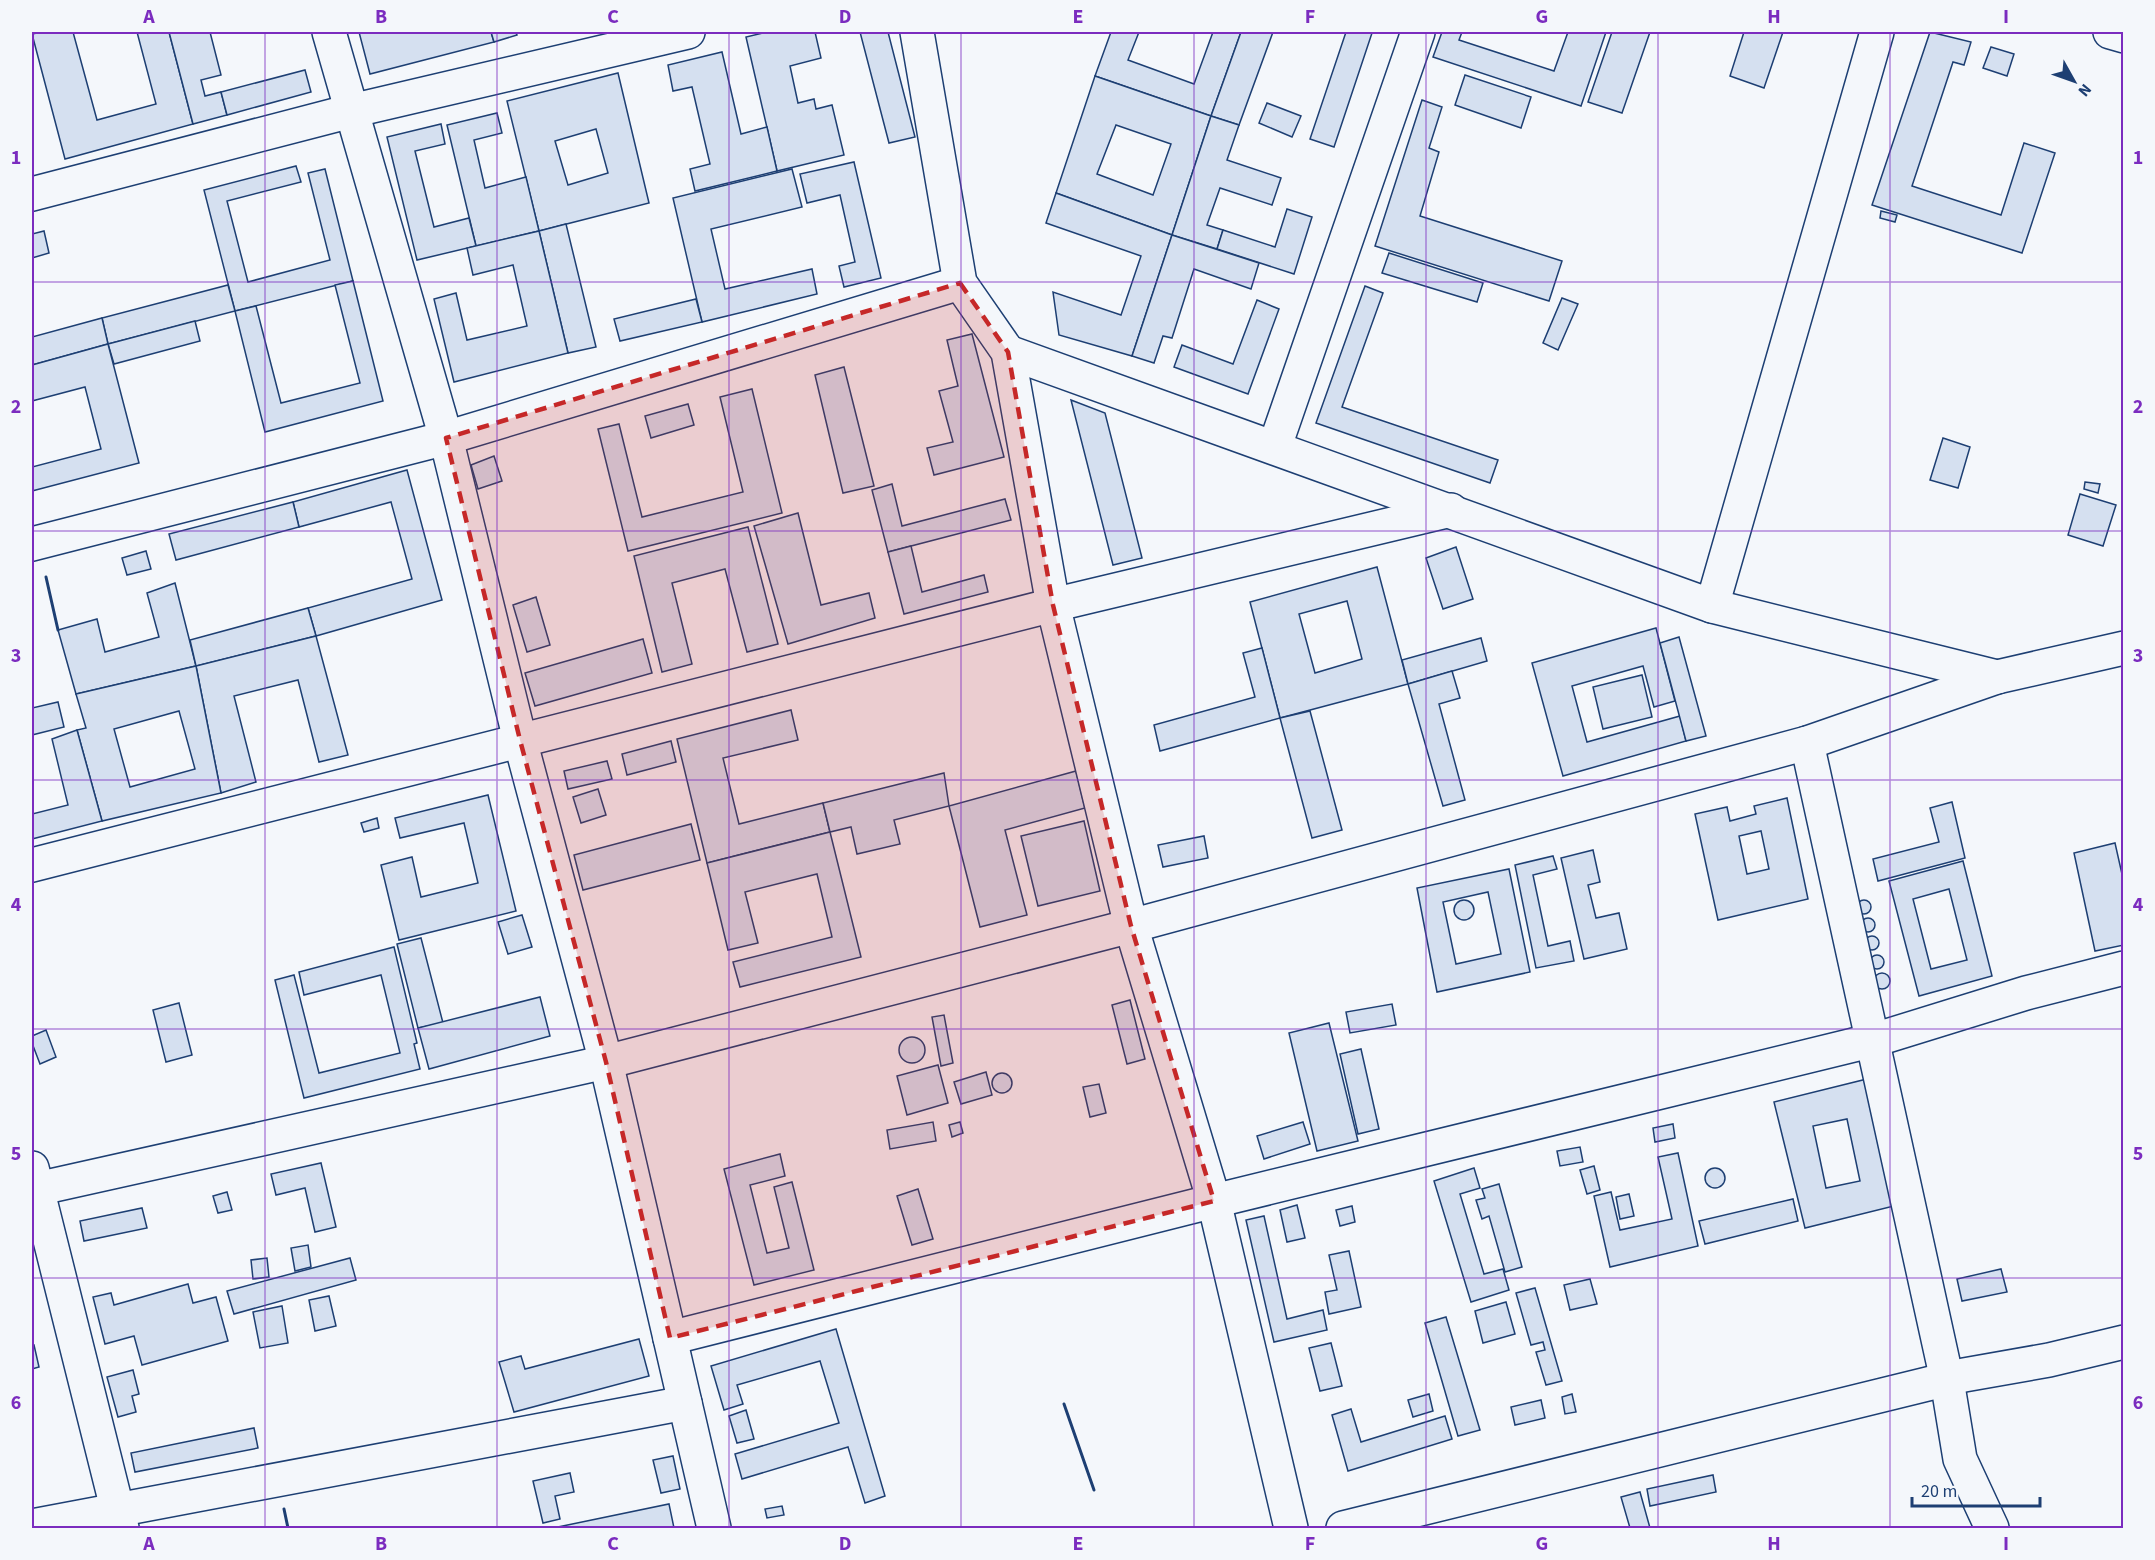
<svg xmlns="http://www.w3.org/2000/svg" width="2155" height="1560" viewBox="0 0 2155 1560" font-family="'Source Sans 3',sans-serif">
<rect width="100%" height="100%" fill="#f4f7fb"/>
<!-- building -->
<g fill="#d5e0f0" stroke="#1d3f73" stroke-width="1.5" fill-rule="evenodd">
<path d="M 42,32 L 73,32 L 97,120 L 156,104 L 137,32 L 169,32 L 193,124 L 65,159 L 32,34 Z"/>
<path d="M 169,32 L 210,32 L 221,75 L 201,80 L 205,96 L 221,92 L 227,115 L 193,124 Z"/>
<path d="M 359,32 L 491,32 L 494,42 L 370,74 Z"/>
<path d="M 491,32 L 516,32 L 517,35 L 494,42 Z"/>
<path d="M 767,32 L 815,32 L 821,58 L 790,66 L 798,103 L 814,99 L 816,109 L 832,105 L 844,155 L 777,171 L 746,37 Z"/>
<path d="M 860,32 L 888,32 L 915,137 L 889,143 Z"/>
<path d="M 1111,32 L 1139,32 L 1128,60 L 1194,84 L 1213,32 L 1241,32 L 1211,116 L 1095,76 Z"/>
<path d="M 1241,32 L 1273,32 L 1239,125 L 1211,116 Z"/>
<path d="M 1346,32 L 1372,33 L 1334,147 L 1310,139 Z"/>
<path d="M 1442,32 L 1462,32 L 1459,40 L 1554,71 L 1568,32 L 1606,32 L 1581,106 L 1433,57 Z"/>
<path d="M 1612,32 L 1650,32 L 1622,113 L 1588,102 Z"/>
<path d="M 1744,32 L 1783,32 L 1764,88 L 1730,76 Z"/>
<path d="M 1930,32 L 1971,42 L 1964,65 L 1953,62 L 1912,186 L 2001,215 L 2024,143 L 2055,153 L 2022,253 L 1872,205 Z"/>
<path d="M 1991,47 L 2014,54 L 2007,76 L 1983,68 Z"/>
<path d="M 722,52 L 741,134 L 767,127 L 777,171 L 695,191 L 690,169 L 710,164 L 692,87 L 673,91 L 668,65 Z"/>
<path d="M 305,70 L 311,92 L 227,115 L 221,92 Z"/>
<path d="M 618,73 L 649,203 L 539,231 L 507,101 ZM 596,129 L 608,173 L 568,185 L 555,141 Z"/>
<path d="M 1465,75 L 1531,97 L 1521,128 L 1455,105 Z"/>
<path d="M 1095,76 L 1211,116 L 1172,235 L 1056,193 ZM 1116,125 L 1171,144 L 1153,195 L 1097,174 Z"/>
<path d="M 1422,100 L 1442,107 L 1429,148 L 1439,152 L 1420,216 L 1562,261 L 1549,301 L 1375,246 Z"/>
<path d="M 1267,103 L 1301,116 L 1292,137 L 1259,123 Z"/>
<path d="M 497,113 L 502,133 L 474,140 L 485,188 L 526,177 L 539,231 L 476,246 L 447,125 Z"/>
<path d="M 1211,116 L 1239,125 L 1227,160 L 1281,178 L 1272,205 L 1220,188 L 1207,225 L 1223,230 L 1217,249 L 1172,235 Z"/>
<path d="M 441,124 L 445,144 L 415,151 L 434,227 L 469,218 L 476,246 L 417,260 L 387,137 Z"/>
<path d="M 854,162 L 881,278 L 844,287 L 839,266 L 855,262 L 840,195 L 807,203 L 800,174 Z"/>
<path d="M 296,166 L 301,182 L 227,201 L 248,282 L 330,260 L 308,173 L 325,169 L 353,281 L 235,311 L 204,190 Z"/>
<path d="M 792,169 L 802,207 L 711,229 L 725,289 L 812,269 L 817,294 L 702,322 L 673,198 Z"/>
<path d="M 1056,193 L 1172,235 L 1132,356 L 1059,335 L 1053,292 L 1121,315 L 1141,256 L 1046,223 Z"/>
<path d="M 1287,209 L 1312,217 L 1294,274 L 1217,249 L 1223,230 L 1275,247 Z"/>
<path d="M 1881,211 L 1897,215 L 1895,222 L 1880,218 Z"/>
<path d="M 566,224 L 596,347 L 568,353 L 539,231 Z"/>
<path d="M 44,231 L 49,253 L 32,258 L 32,234 Z"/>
<path d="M 539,231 L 568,353 L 454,382 L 434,299 L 456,293 L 467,340 L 527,326 L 513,265 L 473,275 L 467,248 Z"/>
<path d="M 1172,235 L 1259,263 L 1251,289 L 1194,269 L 1172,338 L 1163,336 L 1154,363 L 1132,356 Z"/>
<path d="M 1389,253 L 1483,283 L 1477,302 L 1382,273 Z"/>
<path d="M 353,281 L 383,401 L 265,432 L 235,311 L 256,306 L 281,403 L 360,383 L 335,285 Z"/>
<path d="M 228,285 L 235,311 L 108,344 L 102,318 Z"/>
<path d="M 1365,286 L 1383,293 L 1342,407 L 1498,460 L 1490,483 L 1316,423 Z"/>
<path d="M 1562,298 L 1578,304 L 1558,350 L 1543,343 Z"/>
<path d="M 696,299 L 702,322 L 620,341 L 614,319 Z"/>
<path d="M 1257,300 L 1279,309 L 1248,394 L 1174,367 L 1182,345 L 1233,364 Z"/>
<path d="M 102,318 L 108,344 L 32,365 L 32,337 Z"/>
<path d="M 195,321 L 200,341 L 114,364 L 108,344 Z"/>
<path d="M 972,334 L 1004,457 L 934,475 L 927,448 L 953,442 L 939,391 L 958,386 L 947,340 Z"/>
<path d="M 108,344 L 139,463 L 32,491 L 32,467 L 101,449 L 85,387 L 32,401 L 32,365 Z"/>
<path d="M 844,367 L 874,486 L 843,493 L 815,375 Z"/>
<path d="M 752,389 L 782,513 L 628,551 L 598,429 L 619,424 L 642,517 L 743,492 L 720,397 Z"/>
<path d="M 1071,400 L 1105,413 L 1142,558 L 1113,565 Z"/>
<path d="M 688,404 L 694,425 L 651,438 L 645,416 Z"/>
<path d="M 1943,438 L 1970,447 L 1958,488 L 1930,480 Z"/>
<path d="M 494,456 L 502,481 L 478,489 L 471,465 Z"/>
<path d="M 407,470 L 442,600 L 316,636 L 308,608 L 412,579 L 391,502 L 299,527 L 293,502 Z"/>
<path d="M 2085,482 L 2100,484 L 2098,493 L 2084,489 Z"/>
<path d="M 892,484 L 902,526 L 1005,499 L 1011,520 L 888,552 L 872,490 Z"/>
<path d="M 2080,494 L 2116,505 L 2103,546 L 2068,535 Z"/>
<path d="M 293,502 L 299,527 L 176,560 L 169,534 Z"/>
<path d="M 798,513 L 821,605 L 869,593 L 875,618 L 788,644 L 754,526 Z"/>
<path d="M 748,527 L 778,644 L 747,652 L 725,569 L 672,583 L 692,664 L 662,672 L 634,556 Z"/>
<path d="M 911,546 L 922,592 L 984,575 L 988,592 L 904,614 L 888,552 Z"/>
<path d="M 1456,547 L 1473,599 L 1443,609 L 1426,558 Z"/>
<path d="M 146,551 L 151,569 L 127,575 L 122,558 Z"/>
<path d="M 1377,567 L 1408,684 L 1280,718 L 1250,602 ZM 1347,601 L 1362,659 L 1315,673 L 1299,614 Z"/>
<path d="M 175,583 L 196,666 L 76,694 L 58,630 L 97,619 L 105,652 L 159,637 L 147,593 Z"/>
<path d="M 536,597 L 550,645 L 527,652 L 513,605 Z"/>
<path d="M 308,608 L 316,636 L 196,666 L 190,640 Z"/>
<path d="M 1656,628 L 1675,701 L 1654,707 L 1643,666 L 1572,686 L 1587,742 L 1680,716 L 1686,741 L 1563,776 L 1532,663 Z"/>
<path d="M 316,636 L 348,755 L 319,762 L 298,680 L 234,696 L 256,782 L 221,793 L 196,666 Z"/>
<path d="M 1679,637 L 1706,736 L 1686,741 L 1660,643 Z"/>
<path d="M 1481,638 L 1487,661 L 1408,684 L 1402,660 Z"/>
<path d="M 643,639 L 652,673 L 535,706 L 525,673 Z"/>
<path d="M 1262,648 L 1280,718 L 1160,751 L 1154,725 L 1255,697 L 1243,653 Z"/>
<path d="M 196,666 L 221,793 L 102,821 L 77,730 L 86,728 L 76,694 ZM 179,711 L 195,769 L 130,787 L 114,729 Z"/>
<path d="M 1452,671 L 1460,698 L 1439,704 L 1465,800 L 1443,806 L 1408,684 Z"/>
<path d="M 1642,675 L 1652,717 L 1603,729 L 1593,687 Z"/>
<path d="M 58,702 L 64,727 L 32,735 L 32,708 Z"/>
<path d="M 791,710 L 798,740 L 723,758 L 739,824 L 823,803 L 830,832 L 707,863 L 677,739 Z"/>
<path d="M 1310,711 L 1342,830 L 1312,838 L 1280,718 Z"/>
<path d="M 77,730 L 102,821 L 32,839 L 32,814 L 68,805 L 52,739 Z"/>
<path d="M 671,741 L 676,762 L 627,775 L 622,754 Z"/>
<path d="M 607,761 L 612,779 L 568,789 L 564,771 Z"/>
<path d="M 1076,771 L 1085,808 L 1005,830 L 1027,915 L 980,927 L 949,806 Z"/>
<path d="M 944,773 L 949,806 L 894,820 L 900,844 L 857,854 L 851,827 L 830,832 L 823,803 Z"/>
<path d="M 598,789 L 606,815 L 581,823 L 573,797 Z"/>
<path d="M 488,795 L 516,911 L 399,940 L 381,865 L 412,857 L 421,897 L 478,883 L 464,823 L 400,838 L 395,818 Z"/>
<path d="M 1787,798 L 1808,899 L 1718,920 L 1695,814 L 1727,807 L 1730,821 L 1756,814 L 1754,806 ZM 1761,831 L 1769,869 L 1747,874 L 1739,836 Z"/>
<path d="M 1952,802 L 1965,858 L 1878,881 L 1873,859 L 1939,842 L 1930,808 Z"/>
<path d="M 377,818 L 379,828 L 364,832 L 361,823 Z"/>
<path d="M 1084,821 L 1100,891 L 1038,906 L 1021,836 Z"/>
<path d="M 691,824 L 700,860 L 583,890 L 574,855 Z"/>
<path d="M 830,832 L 861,957 L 740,987 L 733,962 L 832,937 L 817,874 L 745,892 L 758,943 L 728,950 L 707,863 Z"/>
<path d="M 1204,836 L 1208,858 L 1163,867 L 1158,845 Z"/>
<path d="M 2115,843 L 2124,883 L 2124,945 L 2095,951 L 2074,853 Z"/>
<path d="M 1593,850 L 1600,882 L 1588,885 L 1596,918 L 1619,913 L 1627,949 L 1584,959 L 1561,858 Z"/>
<path d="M 1553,856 L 1557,869 L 1533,875 L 1548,946 L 1570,941 L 1574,961 L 1536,968 L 1515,865 Z"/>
<path d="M 1963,861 L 1992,976 L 1919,996 L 1889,881 ZM 1949,889 L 1967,960 L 1931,969 L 1913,899 Z"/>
<path d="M 1509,869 L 1530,972 L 1437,992 L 1417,888 ZM 1488,892 L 1501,954 L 1456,964 L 1443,902 Z"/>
<circle cx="1864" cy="907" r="7"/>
<circle cx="1464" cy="910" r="10"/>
<path d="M 522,915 L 532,947 L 508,954 L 498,922 Z"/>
<circle cx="1868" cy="925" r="7"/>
<circle cx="1872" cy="943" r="7"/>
<path d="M 421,938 L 443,1023 L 418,1028 L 397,944 Z"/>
<path d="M 394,947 L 417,1043 L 414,1044 L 420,1069 L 304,1098 L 275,980 L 294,975 L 319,1073 L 400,1053 L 381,975 L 304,995 L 299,972 Z"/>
<circle cx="1877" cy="962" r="7"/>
<circle cx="1882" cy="981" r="8"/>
<path d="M 540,997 L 550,1036 L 429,1069 L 418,1028 Z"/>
<path d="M 1130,1000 L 1145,1059 L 1127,1064 L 1112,1005 Z"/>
<path d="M 179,1003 L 192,1055 L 166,1062 L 153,1010 Z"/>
<path d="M 1392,1004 L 1396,1025 L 1350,1033 L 1346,1012 Z"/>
<path d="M 944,1015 L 953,1063 L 941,1066 L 932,1017 Z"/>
<path d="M 1329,1023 L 1358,1141 L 1317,1151 L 1289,1033 Z"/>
<path d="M 46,1030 L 56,1057 L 40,1064 L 32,1043 L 32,1036 Z"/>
<circle cx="912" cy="1050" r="13"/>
<path d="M 1361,1049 L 1379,1129 L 1358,1134 L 1340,1054 Z"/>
<path d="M 938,1065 L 948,1103 L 907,1115 L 897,1076 Z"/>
<path d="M 986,1072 L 992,1095 L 961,1104 L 954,1082 Z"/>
<circle cx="1002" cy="1083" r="10"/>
<path d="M 1875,1077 L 1906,1203 L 1805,1228 L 1774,1102 ZM 1847,1119 L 1860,1181 L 1826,1188 L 1813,1126 Z"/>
<path d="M 1099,1084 L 1106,1113 L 1090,1117 L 1083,1087 Z"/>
<path d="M 933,1122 L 936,1141 L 890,1149 L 887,1130 Z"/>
<path d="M 960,1122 L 963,1133 L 952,1137 L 949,1125 Z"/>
<path d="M 1303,1122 L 1310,1144 L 1264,1159 L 1257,1136 Z"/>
<path d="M 1673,1124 L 1675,1138 L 1655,1142 L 1653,1128 Z"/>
<path d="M 1580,1147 L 1583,1162 L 1560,1166 L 1557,1151 Z"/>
<path d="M 1678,1153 L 1698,1246 L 1610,1267 L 1594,1196 L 1611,1192 L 1620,1230 L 1672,1219 L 1658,1157 Z"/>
<path d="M 780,1154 L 785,1176 L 750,1185 L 767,1253 L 789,1248 L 774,1187 L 792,1182 L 814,1270 L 754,1285 L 724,1169 Z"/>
<path d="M 321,1163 L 336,1227 L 315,1232 L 305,1188 L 276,1195 L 271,1174 Z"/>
<path d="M 1594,1166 L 1600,1190 L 1587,1194 L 1580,1170 Z"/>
<circle cx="1715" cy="1178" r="10"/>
<path d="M 1474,1168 L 1480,1188 L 1460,1194 L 1484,1274 L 1503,1269 L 1509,1290 L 1471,1302 L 1434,1181 Z"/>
<path d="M 1499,1184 L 1522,1267 L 1505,1272 L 1489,1216 L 1482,1219 L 1476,1200 L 1485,1198 L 1482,1189 Z"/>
<path d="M 918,1189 L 933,1239 L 912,1245 L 897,1196 Z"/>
<path d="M 227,1192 L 232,1210 L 218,1213 L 213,1196 Z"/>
<path d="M 1629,1194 L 1634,1216 L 1620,1219 L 1616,1197 Z"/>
<path d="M 1793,1199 L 1798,1221 L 1705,1244 L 1699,1221 Z"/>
<path d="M 1297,1205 L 1305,1238 L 1287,1242 L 1280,1210 Z"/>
<path d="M 1352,1206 L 1355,1222 L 1340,1226 L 1336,1210 Z"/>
<path d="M 142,1208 L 147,1228 L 84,1241 L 80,1221 Z"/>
<path d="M 1264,1216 L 1287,1319 L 1323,1310 L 1327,1330 L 1274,1342 L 1246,1220 Z"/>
<path d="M 308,1245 L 311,1267 L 295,1271 L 291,1248 Z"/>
<path d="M 1349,1251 L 1361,1307 L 1329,1314 L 1325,1292 L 1337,1290 L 1329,1255 Z"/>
<path d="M 267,1258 L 269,1277 L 253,1279 L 251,1260 Z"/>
<path d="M 350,1258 L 356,1280 L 234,1314 L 227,1291 Z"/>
<path d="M 2001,1269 L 2007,1292 L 1962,1301 L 1957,1279 Z"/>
<path d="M 1590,1279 L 1597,1304 L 1570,1310 L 1564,1285 Z"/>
<path d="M 188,1284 L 193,1303 L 216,1297 L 228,1341 L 142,1365 L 134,1336 L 105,1344 L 93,1297 L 111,1293 L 114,1305 Z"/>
<path d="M 1535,1288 L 1562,1381 L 1546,1385 L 1536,1352 L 1545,1350 L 1543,1342 L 1531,1345 L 1516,1293 Z"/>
<path d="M 329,1296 L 336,1326 L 315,1331 L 309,1300 Z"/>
<path d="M 1506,1302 L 1515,1334 L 1483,1343 L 1475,1311 Z"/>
<path d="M 282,1306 L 288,1343 L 260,1348 L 253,1312 Z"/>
<path d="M 1446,1317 L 1480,1430 L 1458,1436 L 1425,1323 Z"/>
<path d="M 836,1329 L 885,1496 L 865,1503 L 848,1447 L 742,1479 L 735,1454 L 839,1423 L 820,1361 L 737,1385 L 743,1404 L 724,1410 L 711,1366 Z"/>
<path d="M 639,1339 L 649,1376 L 514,1412 L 499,1362 L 521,1356 L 525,1369 Z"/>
<path d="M 1331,1343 L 1342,1386 L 1320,1391 L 1309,1348 Z"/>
<path d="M 34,1345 L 39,1367 L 32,1369 L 32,1346 Z"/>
<path d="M 133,1370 L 139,1394 L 132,1396 L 136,1412 L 118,1417 L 107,1377 Z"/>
<path d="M 1429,1394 L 1433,1411 L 1413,1417 L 1408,1400 Z"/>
<path d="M 1572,1394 L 1576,1412 L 1565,1414 L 1562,1397 Z"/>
<path d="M 1541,1400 L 1545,1418 L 1515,1425 L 1511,1407 Z"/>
<path d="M 1351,1409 L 1361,1442 L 1445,1416 L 1452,1439 L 1348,1471 L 1332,1415 Z"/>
<path d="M 746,1410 L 754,1439 L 737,1443 L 729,1416 Z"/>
<path d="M 254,1428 L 258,1448 L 135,1472 L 131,1453 Z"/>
<path d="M 673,1456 L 680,1489 L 661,1493 L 653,1460 Z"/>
<path d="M 570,1473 L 574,1492 L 555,1496 L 560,1519 L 543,1523 L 533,1481 Z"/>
<path d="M 1713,1475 L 1716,1492 L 1650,1506 L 1647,1489 Z"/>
<path d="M 1640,1492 L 1650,1528 L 1630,1528 L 1621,1497 Z"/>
<path d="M 669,1504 L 674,1528 L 553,1528 Z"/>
<path d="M 782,1506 L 784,1515 L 767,1518 L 765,1509 Z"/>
</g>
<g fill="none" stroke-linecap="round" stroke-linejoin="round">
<!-- street casing -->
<g stroke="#1d3f73" stroke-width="36">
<g id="street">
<path d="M 329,32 L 446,438 L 520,740 L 606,1062 L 714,1528"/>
<path d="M 917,32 L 960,283 L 1008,352 L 1053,605 L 1131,926 L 1214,1201 L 1291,1528"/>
<path d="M 2110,32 L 2124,36"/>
<path d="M 32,194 L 351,111 L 688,32"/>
<path d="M 1008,352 L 1712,606 L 1997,677"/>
<path d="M 1275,446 L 1418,32"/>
<path d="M 32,544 L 446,438 L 960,283"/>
<path d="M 1712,606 L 1877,32"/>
<path d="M 1807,743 L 1947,1380 L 1960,1459 L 1992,1528"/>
<path d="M 32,865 L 1053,605 L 1451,510"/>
<path d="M 32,1168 L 122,1528"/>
<path d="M 32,1190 L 606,1062 L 1131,926 L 1807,743 L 1997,677 L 2124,648"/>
<path d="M 670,1338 L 1214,1201 L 1874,1040 L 2026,993 L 2124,968"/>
<path d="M 32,1526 L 685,1403"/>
<path d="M 1343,1528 L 1964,1375 L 2049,1360 L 2124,1342"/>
</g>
</g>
<!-- street -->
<use href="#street" stroke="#f4f7fb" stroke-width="33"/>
<!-- wall -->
<g stroke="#1d3f73" stroke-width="3">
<path d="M 46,577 L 58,630"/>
<path d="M 1064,1404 L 1094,1490"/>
<path d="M 284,1509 L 288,1528"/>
</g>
</g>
<!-- marked area -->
<path fill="#c62828" fill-opacity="0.2" stroke="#c62828" stroke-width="4.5" stroke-dasharray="12 8" stroke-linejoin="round" d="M 960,283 L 1008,352 L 1053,605 L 1131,926 L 1214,1201 L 670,1338 L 606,1062 L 520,740 L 446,438 Z"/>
<!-- grid -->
<path fill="none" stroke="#7b2cbf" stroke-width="1.5" stroke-opacity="0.55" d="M 265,32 L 265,1528M 497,32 L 497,1528M 729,32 L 729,1528M 961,32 L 961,1528M 1194,32 L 1194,1528M 1426,32 L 1426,1528M 1658,32 L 1658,1528M 1890,32 L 1890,1528M 32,282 L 2124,282M 32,531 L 2124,531M 32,780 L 2124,780M 32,1029 L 2124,1029M 32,1278 L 2124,1278"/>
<!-- border -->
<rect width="2155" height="1560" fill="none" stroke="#f4f7fb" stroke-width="66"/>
<!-- north arrow -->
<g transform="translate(2074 81) rotate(130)" stroke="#f4f7fb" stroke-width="4.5" paint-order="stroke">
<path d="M0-4.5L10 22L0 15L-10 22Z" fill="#1d3f73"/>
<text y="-9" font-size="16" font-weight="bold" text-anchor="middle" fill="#1d3f73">N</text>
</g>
<!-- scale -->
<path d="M1912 1497v9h128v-9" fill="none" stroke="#1d3f73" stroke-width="3"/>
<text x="1921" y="1497" font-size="18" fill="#1d3f73" stroke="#f4f7fb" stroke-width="4.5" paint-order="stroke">20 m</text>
<rect x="33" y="33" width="2089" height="1494" fill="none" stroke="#7b2cbf" stroke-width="2"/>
<g font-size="20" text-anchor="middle" font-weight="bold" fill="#7b2cbf">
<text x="149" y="23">A</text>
<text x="381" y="23">B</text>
<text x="613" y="23">C</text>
<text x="845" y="23">D</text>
<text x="1078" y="23">E</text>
<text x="1310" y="23">F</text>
<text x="1542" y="23">G</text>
<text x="1774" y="23">H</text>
<text x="2006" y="23">I</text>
<text x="16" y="164">1</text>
<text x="2138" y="164">1</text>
<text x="16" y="413">2</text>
<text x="2138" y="413">2</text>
<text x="16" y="662">3</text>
<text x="2138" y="662">3</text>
<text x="16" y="911">4</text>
<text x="2138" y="911">4</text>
<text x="16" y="1160">5</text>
<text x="2138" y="1160">5</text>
<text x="16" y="1409">6</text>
<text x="2138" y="1409">6</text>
<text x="149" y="1550">A</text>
<text x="381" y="1550">B</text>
<text x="613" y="1550">C</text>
<text x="845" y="1550">D</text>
<text x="1078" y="1550">E</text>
<text x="1310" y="1550">F</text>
<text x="1542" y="1550">G</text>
<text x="1774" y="1550">H</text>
<text x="2006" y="1550">I</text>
</g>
</svg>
